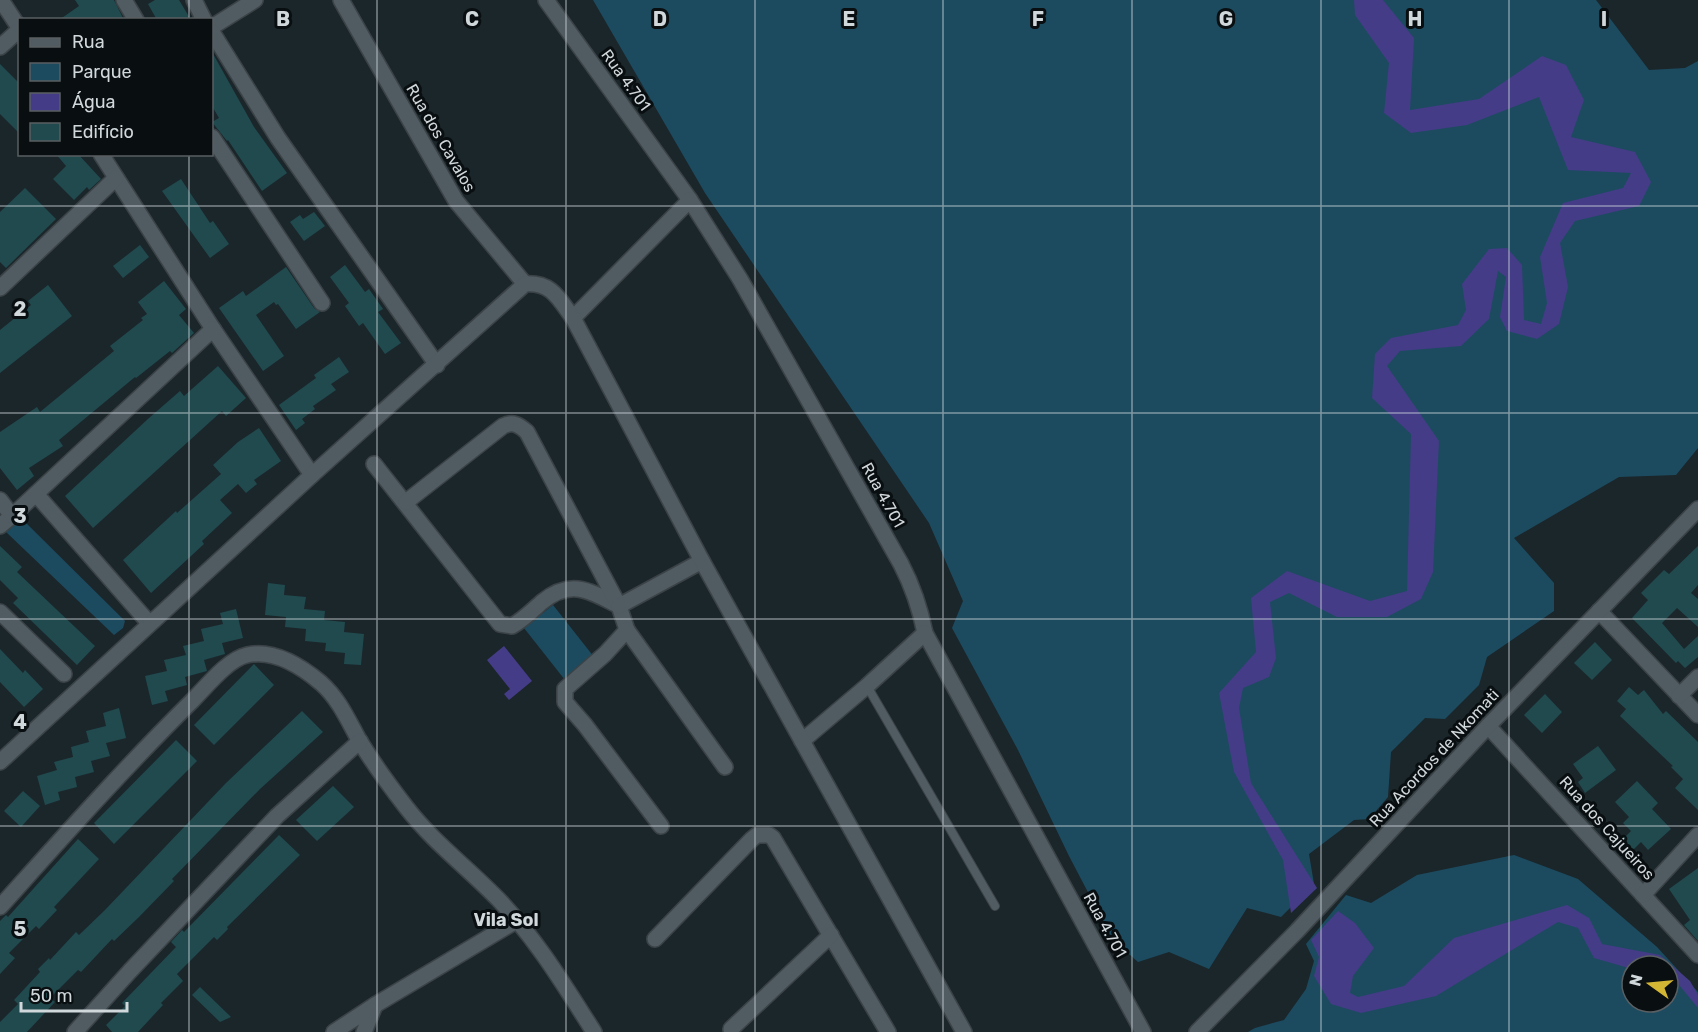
<svg xmlns="http://www.w3.org/2000/svg" width="1698" height="1032" viewBox="0 0 1698 1032" font-family="Rubik,sans-serif">
<rect width="100%" height="100%" fill="#1b262b"/>
<!-- green -->
<g fill="#1c4b60" fill-rule="evenodd">
<path d="M 593,0 L 1596,0 L 1649,70 L 1685,68 L 1698,61 L 1698,448 L 1676,475 L 1619,477 L 1514,538 L 1554,583 L 1554,611 L 1487,657 L 1479,685 L 1445,719 L 1425,718 L 1391,752 L 1388,797 L 1369,819 L 1354,820 L 1309,854 L 1314,884 L 1281,917 L 1247,908 L 1209,969 L 1169,952 L 1138,962 L 1113,940 L 1069,856 L 1018,750 L 952,628 L 963,601 L 929,523 L 705,193 Z"/>
<path d="M 21,518 L 125,621 L 123,628 L 114,635 L 5,531 L 17,519 Z"/>
<path d="M 553,605 L 594,657 L 565,680 L 524,628 Z"/>
<path d="M 1514,855 L 1578,879 L 1657,947 L 1698,992 L 1698,1032 L 1248,1032 L 1255,1028 L 1284,1020 L 1306,989 L 1314,961 L 1306,944 L 1346,895 L 1371,903 L 1417,875 ZM 1632,966 L 1668,966 L 1668,1002 L 1632,1002 Z"/>
</g>
<!-- water -->
<g fill="#443c86">
<path d="M 1354,0 L 1383,0 L 1414,38 L 1410,110 L 1479,99 L 1542,56 L 1566,65 L 1584,100 L 1571,137 L 1635,152 L 1651,182 L 1639,206 L 1575,221 L 1560,243 L 1568,287 L 1559,324 L 1537,339 L 1507,331 L 1500,317 L 1506,277 L 1498,271 L 1489,319 L 1461,346 L 1400,351 L 1387,366 L 1439,441 L 1433,572 L 1421,599 L 1387,617 L 1337,617 L 1289,593 L 1270,602 L 1276,658 L 1269,677 L 1243,688 L 1239,708 L 1251,783 L 1317,888 L 1291,913 L 1283,860 L 1234,772 L 1219,693 L 1256,652 L 1251,598 L 1287,571 L 1370,601 L 1407,591 L 1411,434 L 1372,398 L 1375,354 L 1391,338 L 1458,325 L 1466,310 L 1462,284 L 1489,249 L 1507,248 L 1522,265 L 1524,320 L 1541,324 L 1547,303 L 1540,257 L 1563,203 L 1623,188 L 1631,173 L 1568,170 L 1539,97 L 1467,125 L 1411,133 L 1384,113 L 1389,63 L 1355,15 Z"/>
<path d="M 504,646 L 532,681 L 509,700 L 504,694 L 510,689 L 487,660 Z"/>
<path d="M 1567,905 L 1589,918 L 1602,944 L 1660,955 L 1690,981 L 1698,995 L 1698,1008 L 1675,980 L 1668,978 L 1668,966 L 1632,966 L 1632,969 L 1594,958 L 1578,928 L 1558,922 L 1436,996 L 1361,1013 L 1331,1004 L 1314,976 L 1319,957 L 1311,940 L 1338,911 L 1355,923 L 1374,948 L 1353,976 L 1350,993 L 1358,997 L 1404,986 L 1454,938 Z"/>
</g>
<!-- building -->
<g fill="#204a4e">
<path d="M 75,0 L 114,0 L 124,20 L 59,20 L 79,6 Z"/>
<path d="M 155,0 L 179,0 L 191,20 L 157,20 L 148,4 Z"/>
<path d="M 212,52 L 254,127 L 287,173 L 262,191 L 228,140 L 227,141 L 212,122 L 219,118 L 212,106 Z"/>
<path d="M 0,64 L 20,84 L 20,134 L 0,114 Z"/>
<path d="M 56,154 L 78,154 L 101,179 L 89,190 L 87,187 L 74,200 L 53,179 L 66,166 Z"/>
<path d="M 181,179 L 210,223 L 213,221 L 229,244 L 210,258 L 162,191 Z"/>
<path d="M 25,188 L 56,219 L 6,268 L 0,262 L 0,212 Z"/>
<path d="M 314,212 L 325,226 L 304,241 L 290,222 L 300,215 L 303,219 Z"/>
<path d="M 140,245 L 149,257 L 123,278 L 113,266 Z"/>
<path d="M 345,265 L 365,292 L 369,289 L 383,309 L 378,312 L 401,343 L 385,354 L 363,323 L 359,326 L 345,306 L 349,303 L 330,277 Z"/>
<path d="M 286,267 L 314,308 L 320,312 L 296,329 L 278,304 L 276,305 L 274,302 L 256,315 L 284,356 L 263,371 L 219,308 L 243,291 L 246,296 Z"/>
<path d="M 164,281 L 186,309 L 179,315 L 194,333 L 172,353 L 170,351 L 136,378 L 135,377 L 59,440 L 63,446 L 29,468 L 34,476 L 17,490 L 0,468 L 0,432 L 37,407 L 40,412 L 114,351 L 110,346 L 143,320 L 141,318 L 147,314 L 138,302 Z"/>
<path d="M 48,285 L 72,316 L 0,373 L 0,330 L 31,305 L 28,301 Z"/>
<path d="M 339,357 L 349,372 L 331,384 L 336,390 L 313,406 L 315,409 L 302,419 L 305,423 L 296,430 L 279,405 L 316,378 L 314,375 Z"/>
<path d="M 218,366 L 246,398 L 226,416 L 222,411 L 93,528 L 65,496 L 149,418 L 180,391 L 184,396 Z"/>
<path d="M 259,428 L 281,461 L 254,480 L 257,484 L 246,493 L 238,484 L 220,500 L 232,513 L 202,541 L 204,544 L 151,593 L 123,560 L 176,511 L 177,513 L 221,474 L 213,465 L 238,442 Z"/>
<path d="M 0,546 L 22,567 L 17,572 L 95,646 L 77,665 L 13,603 L 18,598 L 0,580 Z"/>
<path d="M 1698,546 L 1698,585 L 1691,593 L 1698,599 L 1698,627 L 1677,608 L 1662,623 L 1684,649 L 1698,636 L 1698,657 L 1685,668 L 1678,661 L 1676,663 L 1632,618 L 1648,600 L 1641,593 L 1664,570 L 1669,574 Z"/>
<path d="M 268,583 L 285,585 L 284,595 L 306,597 L 304,609 L 325,611 L 324,620 L 345,622 L 344,632 L 364,634 L 361,665 L 344,664 L 345,653 L 325,651 L 326,643 L 305,641 L 306,629 L 285,627 L 286,617 L 265,615 Z"/>
<path d="M 236,609 L 243,638 L 222,643 L 225,654 L 204,660 L 207,671 L 185,677 L 187,685 L 165,691 L 168,701 L 152,705 L 145,676 L 167,671 L 164,660 L 186,655 L 183,646 L 204,641 L 201,629 L 223,624 L 220,613 Z"/>
<path d="M 1595,642 L 1612,660 L 1592,680 L 1574,663 Z"/>
<path d="M 0,649 L 23,673 L 25,670 L 43,689 L 24,707 L 0,682 Z"/>
<path d="M 254,664 L 274,685 L 214,745 L 194,725 Z"/>
<path d="M 1629,687 L 1638,695 L 1644,690 L 1663,714 L 1666,711 L 1698,742 L 1698,810 L 1675,788 L 1683,779 L 1671,767 L 1673,766 L 1620,716 L 1626,709 L 1617,701 Z"/>
<path d="M 1545,694 L 1562,712 L 1542,733 L 1524,715 Z"/>
<path d="M 119,708 L 126,738 L 106,743 L 110,756 L 91,761 L 94,772 L 75,777 L 77,787 L 58,792 L 60,800 L 45,805 L 37,776 L 57,770 L 54,762 L 73,757 L 71,747 L 89,742 L 86,731 L 106,726 L 103,713 Z"/>
<path d="M 302,711 L 323,732 L 260,789 L 172,879 L 174,881 L 139,917 L 114,941 L 112,939 L 81,972 L 78,970 L 50,998 L 55,1002 L 27,1032 L 0,1032 L 0,1022 L 18,1004 L 14,1000 L 40,972 L 38,969 L 49,958 L 50,960 L 76,932 L 79,935 L 105,910 L 226,783 Z"/>
<path d="M 176,740 L 197,761 L 114,844 L 94,823 Z"/>
<path d="M 1598,746 L 1616,770 L 1585,793 L 1578,782 L 1583,778 L 1573,764 Z"/>
<path d="M 1637,781 L 1658,803 L 1652,809 L 1671,829 L 1648,850 L 1641,842 L 1633,850 L 1622,840 L 1631,831 L 1623,823 L 1629,817 L 1615,802 Z"/>
<path d="M 333,786 L 354,807 L 317,841 L 296,820 Z"/>
<path d="M 23,791 L 40,806 L 21,827 L 4,811 Z"/>
<path d="M 279,835 L 300,855 L 227,927 L 228,929 L 217,940 L 214,937 L 177,974 L 183,981 L 161,1003 L 163,1005 L 138,1032 L 112,1032 L 106,1025 L 125,1006 L 122,1003 L 176,947 L 171,942 L 182,930 L 184,932 Z"/>
<path d="M 78,839 L 99,859 L 54,907 L 57,910 L 39,929 L 36,926 L 9,953 L 15,958 L 0,974 L 0,921 L 6,915 L 8,917 Z"/>
<path d="M 1698,868 L 1698,941 L 1684,925 L 1690,920 L 1669,889 Z"/>
<path d="M 200,987 L 231,1017 L 220,1022 L 192,995 Z"/>
</g>
<g fill="none" stroke-linecap="round" stroke-linejoin="round">
<!-- lane casing -->
<g stroke="#3b4347" stroke-width="10">
<path id="lane" d="M 867,686 L 995,906"/>
</g>
<!-- street casing -->
<g stroke="#3b4347" stroke-width="18">
<g id="street">
<path d="M 1,0 L 20,29"/>
<path d="M 124,0 L 136,20"/>
<path d="M 194,0 L 204,20"/>
<path d="M 341,0 L 456,201 L 525,284"/>
<path d="M 546,0 L 690,200 L 740,279 L 901,564 C 913,587 920,608 925,633 L 1143,1032"/>
<path d="M 212,27 L 255,0"/>
<path d="M 212,32 L 278,138 L 437,365"/>
<path d="M 0,47 L 20,29"/>
<path d="M 212,137 L 322,303"/>
<path d="M 101,154 L 213,329 L 312,475"/>
<path d="M 0,288 L 116,178"/>
<path d="M 573,318 L 690,200"/>
<path d="M 374,464 L 500,624 L 512,626 C 523,620 533,610 542,602 C 571,578 590,591 619,606"/>
<path d="M 36,494 L 149,623"/>
<path d="M 0,500 L 12,516 L 0,526"/>
<path d="M 406,502 L 503,426 C 513,421 519,425 527,432 L 619,606 L 627,630 L 605,654 L 565,689 L 565,702 L 585,725 L 661,826"/>
<path d="M 12,516 L 213,329"/>
<path d="M 619,606 L 702,561"/>
<path d="M 1599,611 L 1698,715"/>
<path d="M 0,612 L 64,674"/>
<path d="M 627,630 L 725,767"/>
<path d="M 1679,696 L 1698,677"/>
<path d="M 1488,726 L 1698,955"/>
<path d="M 802,741 L 867,686 L 925,633"/>
<path d="M 0,762 L 312,475 L 525,284 C 552,282 559,299 573,318 L 702,561 L 964,1032"/>
<path d="M 1643,895 L 1698,835"/>
<path d="M 0,907 C 63,837 125,767 192,701 C 206,687 228,659 247,655 C 274,649 302,667 321,683 C 339,699 348,720 359,740 C 373,763 389,785 406,807 C 433,842 468,868 499,900 C 537,940 564,985 594,1032"/>
<path d="M 655,939 L 752,839 L 757,835 L 769,835 L 773,838 L 888,1032"/>
<path d="M 731,1029 L 831,935"/>
<path d="M 75,1032 L 130,971 L 277,816 L 360,741"/>
<path d="M 334,1032 L 375,1005 L 516,921"/>
<path d="M 364,1032 L 375,1005"/>
<path d="M 1197,1032 L 1297,931 L 1488,726 L 1698,509"/>
</g>
</g>
<!-- lane -->
<use href="#lane" stroke="#505b62" stroke-width="8"/>
<!-- street -->
<use href="#street" stroke="#505b62" stroke-width="15"/>
</g>
<!-- grid -->
<path fill="none" stroke="#d1d8dc" stroke-width="1.5" stroke-opacity="0.55" d="M 189,0 L 189,20M 377,0 L 377,1032M 566,0 L 566,1032M 755,0 L 755,1032M 943,0 L 943,1032M 1132,0 L 1132,1032M 1321,0 L 1321,1032M 1509,0 L 1509,1032M 189,154 L 189,1032M 0,206 L 1698,206M 0,413 L 1698,413M 0,619 L 1698,619M 0,826 L 1698,826"/>
<g text-anchor="middle" dominant-baseline="central" stroke-width="6" stroke-linejoin="round" paint-order="stroke">
<!-- street labels -->
<g font-size="16" fill="#d1d8dc" stroke="#090e10">
<text transform="translate(626 80) rotate(54)">Rua 4.701</text>
<text transform="translate(441 138) rotate(60)">Rua dos Cavalos</text>
<text transform="translate(883 495) rotate(61)">Rua 4.701</text>
<text transform="translate(1434 758) rotate(-47)">Rua Acordos de Nkomati</text>
<text transform="translate(1607 828) rotate(48)">Rua dos Cajueiros</text>
<text transform="translate(1105 925) rotate(61)">Rua 4.701</text>
</g>
<!-- neighbourhood labels -->
<g font-size="18" font-weight="bold" fill="#d1d8dc" stroke="#090e10">
<text x="506" y="920">Vila Sol</text>
</g>
</g>
<g font-size="20" text-anchor="middle" font-weight="bold" fill="#d1d8dc" stroke="#090e10" stroke-width="6" stroke-linejoin="round" paint-order="stroke">
<text x="283" y="26">B</text>
<text x="472" y="26">C</text>
<text x="660" y="26">D</text>
<text x="849" y="26">E</text>
<text x="1038" y="26">F</text>
<text x="1226" y="26">G</text>
<text x="1415" y="26">H</text>
<text x="1604" y="26">I</text>
<text x="20" y="316">2</text>
<text x="20" y="523">3</text>
<text x="20" y="729">4</text>
<text x="20" y="936">5</text>
</g>
<!-- legend -->
<rect x="18" y="18" width="195" height="138" fill="#090e10" stroke="#595f62" stroke-width="1.5"/>
<rect x="30" y="38" width="30" height="9" fill="#505b62" stroke="#595f62" stroke-width="1.5"/>
<text x="72" y="48" font-size="18" fill="#d1d8dc">Rua</text>
<rect x="30" y="63" width="30" height="18" fill="#1c4b60" stroke="#595f62" stroke-width="1.5"/>
<text x="72" y="78" font-size="18" fill="#d1d8dc">Parque</text>
<rect x="30" y="93" width="30" height="18" fill="#443c86" stroke="#595f62" stroke-width="1.5"/>
<text x="72" y="108" font-size="18" fill="#d1d8dc">Água</text>
<rect x="30" y="123" width="30" height="18" fill="#204a4e" stroke="#595f62" stroke-width="1.5"/>
<text x="72" y="138" font-size="18" fill="#d1d8dc">Edifício</text>
<!-- north arrow -->
<g transform="translate(1650 984) rotate(285)"><circle r="28" fill="#090e10" stroke="#595f62" stroke-width="1.5"/>
<path d="M0-4.5L10 22L0 15L-10 22Z" fill="#d4b635"/>
<text y="-9" font-size="16" font-weight="bold" text-anchor="middle" fill="#d1d8dc">N</text>
</g>
<!-- scale -->
<path d="M21 1002v9h106v-9" fill="none" stroke="#d1d8dc" stroke-width="3"/>
<text x="30" y="1002" font-size="18" fill="#d1d8dc" stroke="#090e10" stroke-width="4.5" paint-order="stroke">50 m</text>
</svg>
